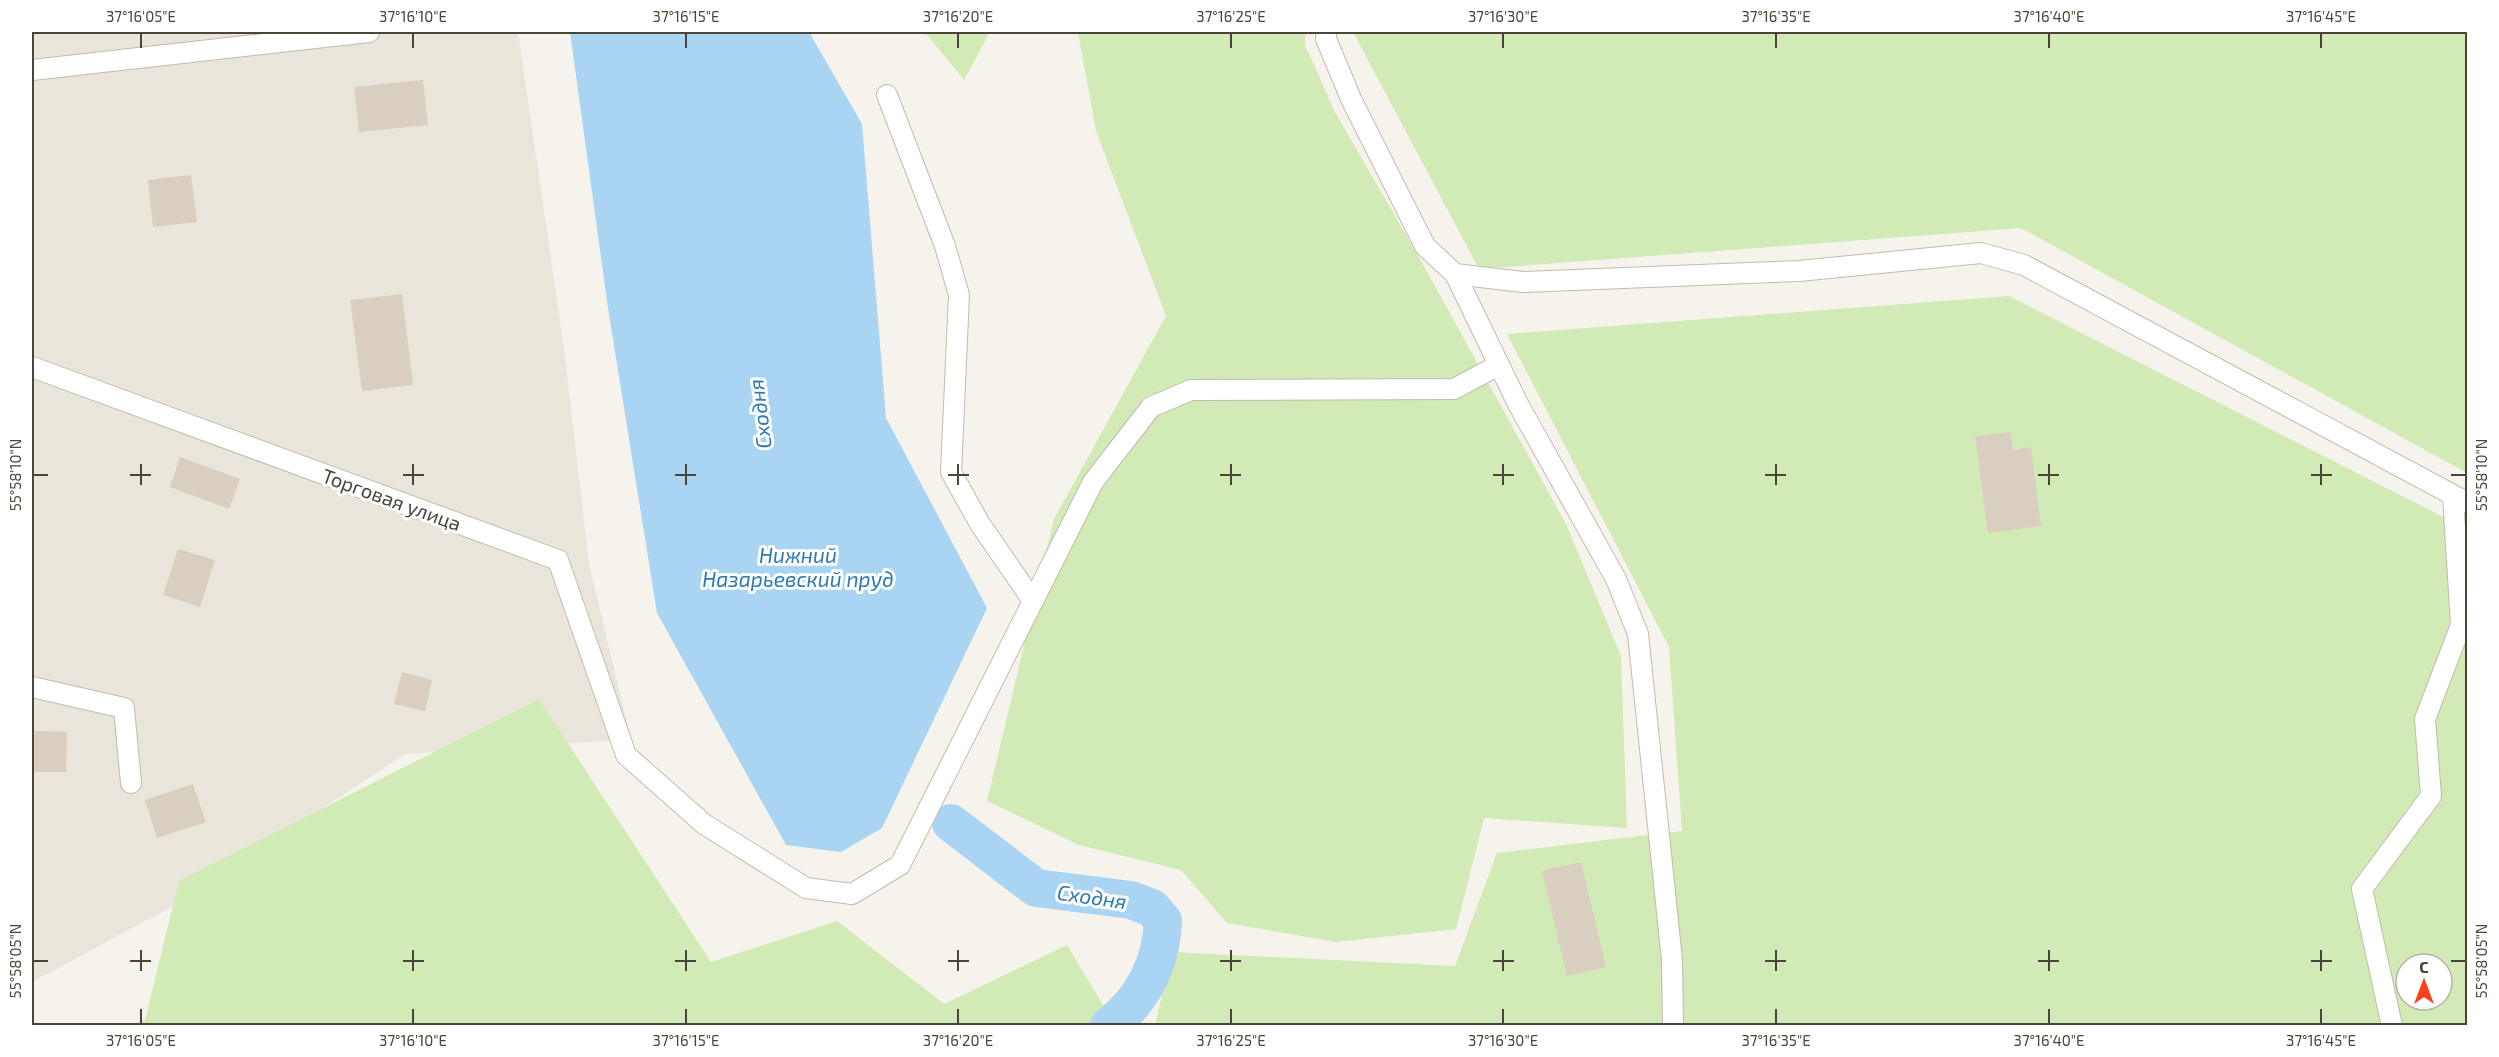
<svg xmlns="http://www.w3.org/2000/svg" width="2499" height="1057" viewBox="0 0 2499 1057" font-family="'Exo 2',sans-serif">
<rect width="100%" height="100%" fill="#f6f3ec"/>
<!-- residential -->
<path fill="#eae5da" d="M 32,32 L 518,32 L 564,349 L 589,564 L 631,739 L 405,754 L 179,903 L 32,982 Z"/>
<!-- green -->
<g fill="#d2eab5" fill-rule="evenodd">
<path d="M 925,32 L 990,32 L 964,80 Z"/>
<path d="M 1078,32 L 1305,32 L 1305,45 L 1335,112 L 1425,268 L 1566,524 L 1621,656 L 1627,828 L 1484,818 L 1456,929 L 1336,942 L 1227,923 L 1181,870 L 1079,845 L 987,801 L 1054,519 L 1166,316 L 1096,131 Z"/>
<path d="M 1353,32 L 2467,32 L 2467,473 L 2021,228 L 1479,269 Z"/>
<path d="M 2009,296 L 2467,529 L 2467,1025 L 1155,1026 L 1172,952 L 1455,966 L 1497,853 L 1682,831 L 1669,647 L 1507,334 ZM 2406,964 L 2442,964 L 2442,1000 L 2406,1000 Z"/>
<path d="M 539,699 L 711,962 L 837,921 L 944,1004 L 1067,945 L 1115,1025 L 134,1025 L 145,1020 L 179,881 Z"/>
</g>
<!-- water -->
<path fill="#a9d4f2" d="M 570,32 L 809,32 L 862,124 L 886,418 L 987,608 L 882,828 L 841,852 L 786,845 L 657,613 L 608,308 Z"/>
<g fill="none" stroke-linecap="round" stroke-linejoin="round">
<!-- river -->
<path stroke="#a9d4f2" stroke-width="38" d="M 951,823 L 1036,888 L 1131,900 L 1152,908 L 1163,921 C 1161,964 1144,999 1109,1026"/>
</g>
<!-- building -->
<g fill="#d8cfc1">
<path d="M 423,80 L 428,125 L 359,132 L 354,87 Z"/>
<path d="M 191,175 L 197,222 L 153,227 L 148,180 Z"/>
<path d="M 402,294 L 413,385 L 362,391 L 350,300 Z"/>
<path d="M 2011,432 L 2013,450 L 2031,447 L 2041,526 L 1988,533 L 1975,436 Z"/>
<path d="M 180,457 L 240,479 L 229,509 L 170,487 Z"/>
<path d="M 178,549 L 215,560 L 200,607 L 163,595 Z"/>
<path d="M 402,672 L 432,680 L 425,711 L 394,704 Z"/>
<path d="M 32,731 L 67,732 L 66,772 L 32,772 Z"/>
<path d="M 193,784 L 206,822 L 157,838 L 145,800 Z"/>
<path d="M 1581,862 L 1606,967 L 1567,976 L 1542,871 Z"/>
</g>
<g fill="none" stroke-linecap="round" stroke-linejoin="round">
<!-- minor casing -->
<g stroke="#c2bbae" stroke-width="22">
<g id="minor">
<path d="M 1326,32 L 1326,39 L 1352,101 L 1425,246 L 1455,274 L 1518,404 L 1616,579 L 1638,634 L 1672,960 L 1673,1026"/>
<path d="M 32,70 L 369,32"/>
<path d="M 887,95 L 945,246 L 959,295 L 951,472 L 980,524 L 1033,601"/>
<path d="M 1455,274 L 1523,282 L 1799,271 L 1981,253 L 2024,265 L 2468,503"/>
<path d="M 32,367 L 558,560 L 626,755 L 704,824 L 806,888 L 852,894 L 900,865 L 1093,482 L 1151,407 L 1191,390 L 1454,389 L 1499,365"/>
<path d="M 32,687 L 124,708 L 131,783"/>
<path d="M 2392,1026 L 2362,889 L 2431,796 L 2425,719 L 2461,625 L 2453,496"/>
</g>
</g>
<!-- minor -->
<use href="#minor" stroke="#fff" stroke-width="20"/>
</g>
<!-- ticks -->
<path fill="none" stroke="#4b4439" stroke-width="2" d="M 141,33 L 141,48M 413,33 L 413,48M 686,33 L 686,48M 958,33 L 958,48M 1231,33 L 1231,48M 1503,33 L 1503,48M 1776,33 L 1776,48M 2049,33 L 2049,48M 2321,33 L 2321,48M 141,464 L 141,485M 413,464 L 413,485M 686,464 L 686,485M 958,464 L 958,485M 1231,464 L 1231,485M 1503,464 L 1503,485M 1776,464 L 1776,485M 2049,464 L 2049,485M 2321,464 L 2321,485M 33,475 L 48,475M 130,475 L 151,475M 403,475 L 424,475M 675,475 L 696,475M 948,475 L 969,475M 1220,475 L 1241,475M 1493,475 L 1514,475M 1765,475 L 1786,475M 2038,475 L 2059,475M 2311,475 L 2332,475M 2451,475 L 2466,475M 141,950 L 141,971M 413,950 L 413,971M 686,950 L 686,971M 958,950 L 958,971M 1231,950 L 1231,971M 1503,950 L 1503,971M 1776,950 L 1776,971M 2049,950 L 2049,971M 2321,950 L 2321,971M 33,961 L 48,961M 130,961 L 151,961M 403,961 L 424,961M 675,961 L 696,961M 948,961 L 969,961M 1220,961 L 1241,961M 1493,961 L 1514,961M 1765,961 L 1786,961M 2038,961 L 2059,961M 2311,961 L 2332,961M 2451,961 L 2466,961M 141,1009 L 141,1024M 413,1009 L 413,1024M 686,1009 L 686,1024M 958,1009 L 958,1024M 1231,1009 L 1231,1024M 1503,1009 L 1503,1024M 1776,1009 L 1776,1024M 2049,1009 L 2049,1024M 2321,1009 L 2321,1024"/>
<g text-anchor="middle" dominant-baseline="central" stroke-width="6" stroke-linejoin="round" paint-order="stroke">
<!-- street labels -->
<g font-size="20" fill="#4b4439" stroke="#fff">
<text transform="translate(392 499) rotate(20)">Торговая улица</text>
</g>
<!-- water labels -->
<g font-size="21" font-style="italic" fill="#2e7ab2" stroke="#fff">
<text transform="translate(759 414) rotate(-97)">Сходня</text>
<text x="798" y="554">Нижний<tspan x="798" dy="24">Назарьевский пруд</tspan></text>
<text transform="translate(1092 896) rotate(8)">Сходня</text>
</g>
</g>
<!-- border -->
<rect width="2499" height="1057" fill="none" stroke="#ffffff" stroke-width="66"/>
<!-- north arrow -->
<g transform="translate(2424 982)"><circle r="28" fill="#ffffff" stroke="#b7b4b0" stroke-width="1.5"/>
<path d="M0-4.5L10 22L0 15L-10 22Z" fill="#fc3f1d"/>
<text y="-9" font-size="16" font-weight="bold" text-anchor="middle" fill="#4b4439">С</text>
</g>
<rect x="33" y="33" width="2433" height="991" fill="none" stroke="#4b4439" stroke-width="2"/>
<g font-size="15" text-anchor="middle" fill="#4b4439">
<text x="141" y="22">37°16'05"E</text>
<text x="413" y="22">37°16'10"E</text>
<text x="686" y="22">37°16'15"E</text>
<text x="958" y="22">37°16'20"E</text>
<text x="1231" y="22">37°16'25"E</text>
<text x="1503" y="22">37°16'30"E</text>
<text x="1776" y="22">37°16'35"E</text>
<text x="2049" y="22">37°16'40"E</text>
<text x="2321" y="22">37°16'45"E</text>
<text transform="translate(16 475) rotate(-90)" y="5">55°58'10"N</text>
<text transform="translate(2482 475) rotate(-90)" y="5">55°58'10"N</text>
<text transform="translate(16 961) rotate(-90)" y="5">55°58'05"N</text>
<text transform="translate(2482 961) rotate(-90)" y="5">55°58'05"N</text>
<text x="141" y="1046">37°16'05"E</text>
<text x="413" y="1046">37°16'10"E</text>
<text x="686" y="1046">37°16'15"E</text>
<text x="958" y="1046">37°16'20"E</text>
<text x="1231" y="1046">37°16'25"E</text>
<text x="1503" y="1046">37°16'30"E</text>
<text x="1776" y="1046">37°16'35"E</text>
<text x="2049" y="1046">37°16'40"E</text>
<text x="2321" y="1046">37°16'45"E</text>
</g>
</svg>
